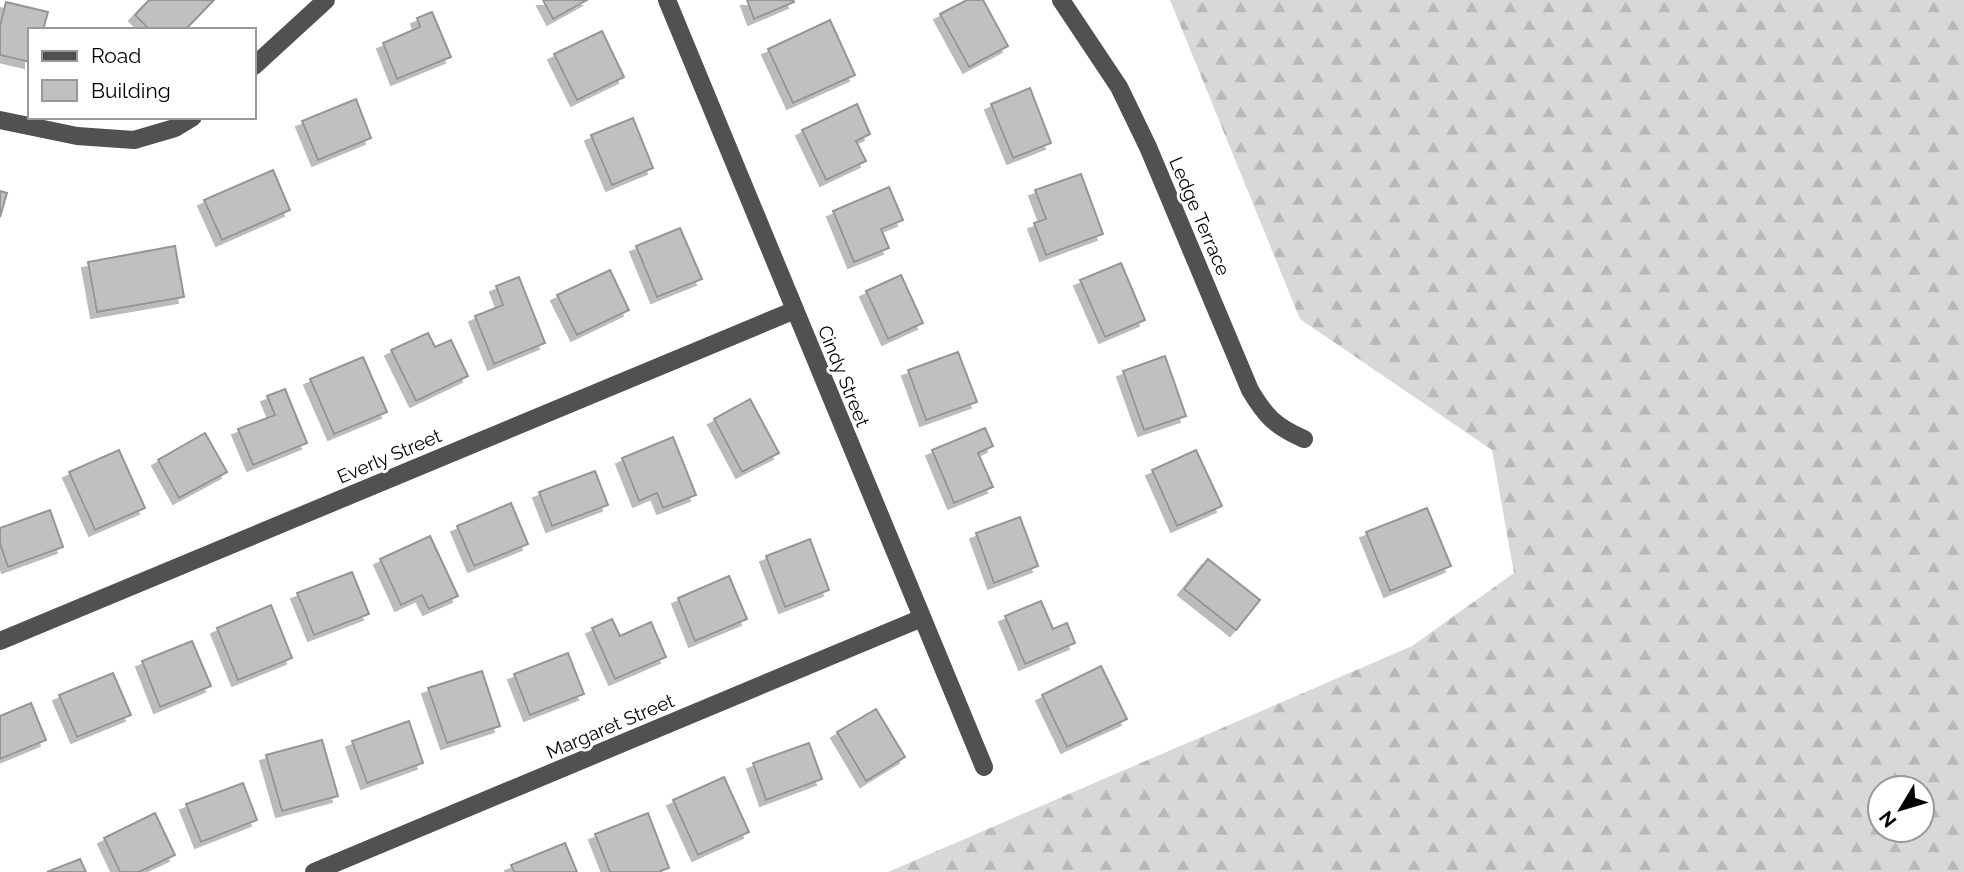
<svg xmlns="http://www.w3.org/2000/svg" width="1964" height="872" viewBox="0 0 1964 872" font-family="Raleway,sans-serif">
<defs>
<pattern id="forest-firs" width="22" height="20" patternUnits="userSpaceOnUse" patternTransform="scale(1.75)"><rect width="22" height="20" fill="#d8d8d8"/><path d="M5 1l3.5 6h-7zM16 11l3.5 6h-7z" fill="#b8b8b8"/></pattern>
<filter id="shadow"><feDropShadow dx="-6" dy="6" stdDeviation="0" flood-color="#0004"/></filter>
</defs>
<rect width="100%" height="100%" fill="#fff"/>
<!-- forest -->
<path fill="url(#forest-firs)" fill-rule="evenodd" d="M 1170,0 L 1964,0 L 1964,872 L 888,872 L 1412,646 L 1514,573 L 1492,450 L 1300,319 ZM 1880,788 L 1922,788 L 1922,830 L 1880,830 Z"/>
<!-- building -->
<g fill="#c0c0c0" stroke="#959595" stroke-width="2" filter="url(#shadow)">
<path d="M 149,0 L 214,0 L 185,30 L 150,30 L 135,15 Z"/>
<path d="M 543,0 L 587,0 L 553,19 Z"/>
<path d="M 747,0 L 793,0 L 794,2 L 754,19 Z"/>
<path d="M 967,0 L 983,0 L 1008,46 L 969,67 L 940,14 Z"/>
<path d="M 6,2 L 48,12 L 43,30 L 30,30 L 30,62 L 0,55 L 0,26 Z"/>
<path d="M 432,12 L 451,57 L 397,79 L 383,43 L 420,27 L 417,18 Z"/>
<path d="M 830,20 L 855,75 L 793,103 L 768,49 Z"/>
<path d="M 602,31 L 624,77 L 577,100 L 554,54 Z"/>
<path d="M 1030,88 L 1051,143 L 1013,158 L 991,104 Z"/>
<path d="M 356,99 L 371,138 L 318,160 L 302,121 Z"/>
<path d="M 857,104 L 870,134 L 856,141 L 866,161 L 826,180 L 802,130 Z"/>
<path d="M 633,118 L 653,168 L 612,185 L 591,135 Z"/>
<path d="M 273,170 L 290,210 L 222,240 L 204,200 Z"/>
<path d="M 1081,174 L 1103,234 L 1046,255 L 1034,223 L 1046,219 L 1035,190 Z"/>
<path d="M 889,187 L 903,220 L 881,229 L 889,248 L 854,262 L 833,211 Z"/>
<path d="M 0,191 L 7,193 L 0,217 Z"/>
<path d="M 680,228 L 702,279 L 657,297 L 636,246 Z"/>
<path d="M 175,246 L 184,297 L 97,312 L 88,262 Z"/>
<path d="M 1121,263 L 1145,320 L 1105,337 L 1080,280 Z"/>
<path d="M 610,270 L 629,310 L 577,335 L 557,295 Z"/>
<path d="M 901,275 L 923,323 L 888,339 L 866,291 Z"/>
<path d="M 519,277 L 545,343 L 494,364 L 475,316 L 503,305 L 496,286 Z"/>
<path d="M 428,333 L 435,347 L 451,340 L 468,376 L 416,401 L 391,350 Z"/>
<path d="M 958,352 L 977,402 L 926,420 L 908,370 Z"/>
<path d="M 1165,356 L 1186,416 L 1144,430 L 1123,371 Z"/>
<path d="M 363,357 L 387,412 L 334,434 L 310,379 Z"/>
<path d="M 285,389 L 307,443 L 253,465 L 238,429 L 275,415 L 267,396 Z"/>
<path d="M 750,399 L 779,453 L 742,472 L 714,419 Z"/>
<path d="M 985,428 L 993,446 L 978,453 L 993,487 L 954,503 L 932,450 Z"/>
<path d="M 205,433 L 227,472 L 179,498 L 158,460 Z"/>
<path d="M 673,437 L 696,495 L 663,508 L 657,493 L 639,501 L 622,458 Z"/>
<path d="M 119,450 L 145,508 L 95,530 L 69,472 Z"/>
<path d="M 1196,450 L 1222,506 L 1177,526 L 1152,470 Z"/>
<path d="M 595,471 L 608,505 L 552,526 L 539,492 Z"/>
<path d="M 511,503 L 528,544 L 474,566 L 457,526 Z"/>
<path d="M 1427,508 L 1451,566 L 1390,591 L 1366,532 Z"/>
<path d="M 50,510 L 63,547 L 8,567 L 0,544 L 0,528 Z"/>
<path d="M 1020,517 L 1038,566 L 994,583 L 976,533 Z"/>
<path d="M 430,536 L 458,596 L 429,609 L 422,595 L 401,605 L 380,559 Z"/>
<path d="M 810,539 L 829,590 L 785,607 L 766,556 Z"/>
<path d="M 1208,559 L 1260,600 L 1236,630 L 1184,589 Z"/>
<path d="M 352,572 L 369,614 L 314,635 L 297,593 Z"/>
<path d="M 729,576 L 747,619 L 695,641 L 678,598 Z"/>
<path d="M 1041,601 L 1053,629 L 1067,623 L 1075,643 L 1025,664 L 1005,616 Z"/>
<path d="M 271,605 L 292,658 L 238,680 L 217,628 Z"/>
<path d="M 612,619 L 620,636 L 651,622 L 666,657 L 615,679 L 592,628 Z"/>
<path d="M 192,641 L 211,686 L 160,707 L 142,661 Z"/>
<path d="M 568,653 L 584,694 L 530,715 L 514,674 Z"/>
<path d="M 1101,666 L 1127,719 L 1067,747 L 1042,695 Z"/>
<path d="M 482,671 L 500,726 L 447,743 L 428,688 Z"/>
<path d="M 113,673 L 131,715 L 77,737 L 59,695 Z"/>
<path d="M 31,703 L 46,740 L 0,759 L 0,716 Z"/>
<path d="M 876,709 L 905,757 L 866,781 L 837,732 Z"/>
<path d="M 409,721 L 423,763 L 367,783 L 352,741 Z"/>
<path d="M 322,740 L 338,796 L 282,811 L 266,755 Z"/>
<path d="M 809,743 L 822,779 L 766,800 L 753,763 Z"/>
<path d="M 724,777 L 749,832 L 698,855 L 673,800 Z"/>
<path d="M 243,783 L 257,820 L 201,842 L 186,804 Z"/>
<path d="M 155,813 L 175,855 L 139,872 L 120,872 L 104,838 Z"/>
<path d="M 648,813 L 669,868 L 658,872 L 610,872 L 595,834 Z"/>
<path d="M 565,843 L 577,872 L 514,872 L 511,865 Z"/>
<path d="M 80,859 L 86,872 L 47,872 Z"/>
</g>
<g fill="none" stroke-linecap="round" stroke-linejoin="round">
<!-- minor -->
<g stroke="#515151" stroke-width="18">
<path d="M 667,0 L 984,767"/>
<path d="M 1061,0 L 1119,87 L 1148,147 L 1250,390 C 1266,417 1275,426 1304,439"/>
<path d="M 254,66 L 326,0"/>
<path d="M 0,120 L 77,136 L 134,140 L 175,128 L 193,117"/>
<path d="M 0,641 L 795,310"/>
<path d="M 314,872 L 922,618"/>
</g>
</g>
<g text-anchor="middle" dominant-baseline="central" stroke-width="6" stroke-linejoin="round" paint-order="stroke">
<!-- street labels -->
<g font-size="19" fill="#000" stroke="#fff">
<text transform="translate(1200 216) rotate(67)">Ledge Terrace</text>
<text transform="translate(844 376) rotate(68)">Cindy Street</text>
<text transform="translate(389 456) rotate(-23)">Everly Street</text>
<text transform="translate(610 726) rotate(-23)">Margaret Street</text>
</g>
</g>
<!-- legend -->
<rect x="28" y="28" width="228" height="91" fill="#ffffff" stroke="#999999" stroke-width="2"/>
<rect x="42" y="51" width="35" height="10" fill="#515151" stroke="#999999" stroke-width="2"/>
<text x="91" y="63" font-size="21" fill="#000000">Road</text>
<rect x="42" y="80" width="35" height="21" fill="#c0c0c0" stroke="#999999" stroke-width="2"/>
<text x="91" y="98" font-size="21" fill="#000000">Building</text>
<!-- north arrow -->
<g transform="translate(1901 809) rotate(232)"><circle r="33" fill="#ffffff" stroke="#999999" stroke-width="2"/>
<path d="M0-5L12 26L0 18L-12 26Z" fill="#000000"/>
<text y="-10" font-size="19" font-weight="bold" text-anchor="middle" fill="#000000">N</text>
</g>
</svg>
